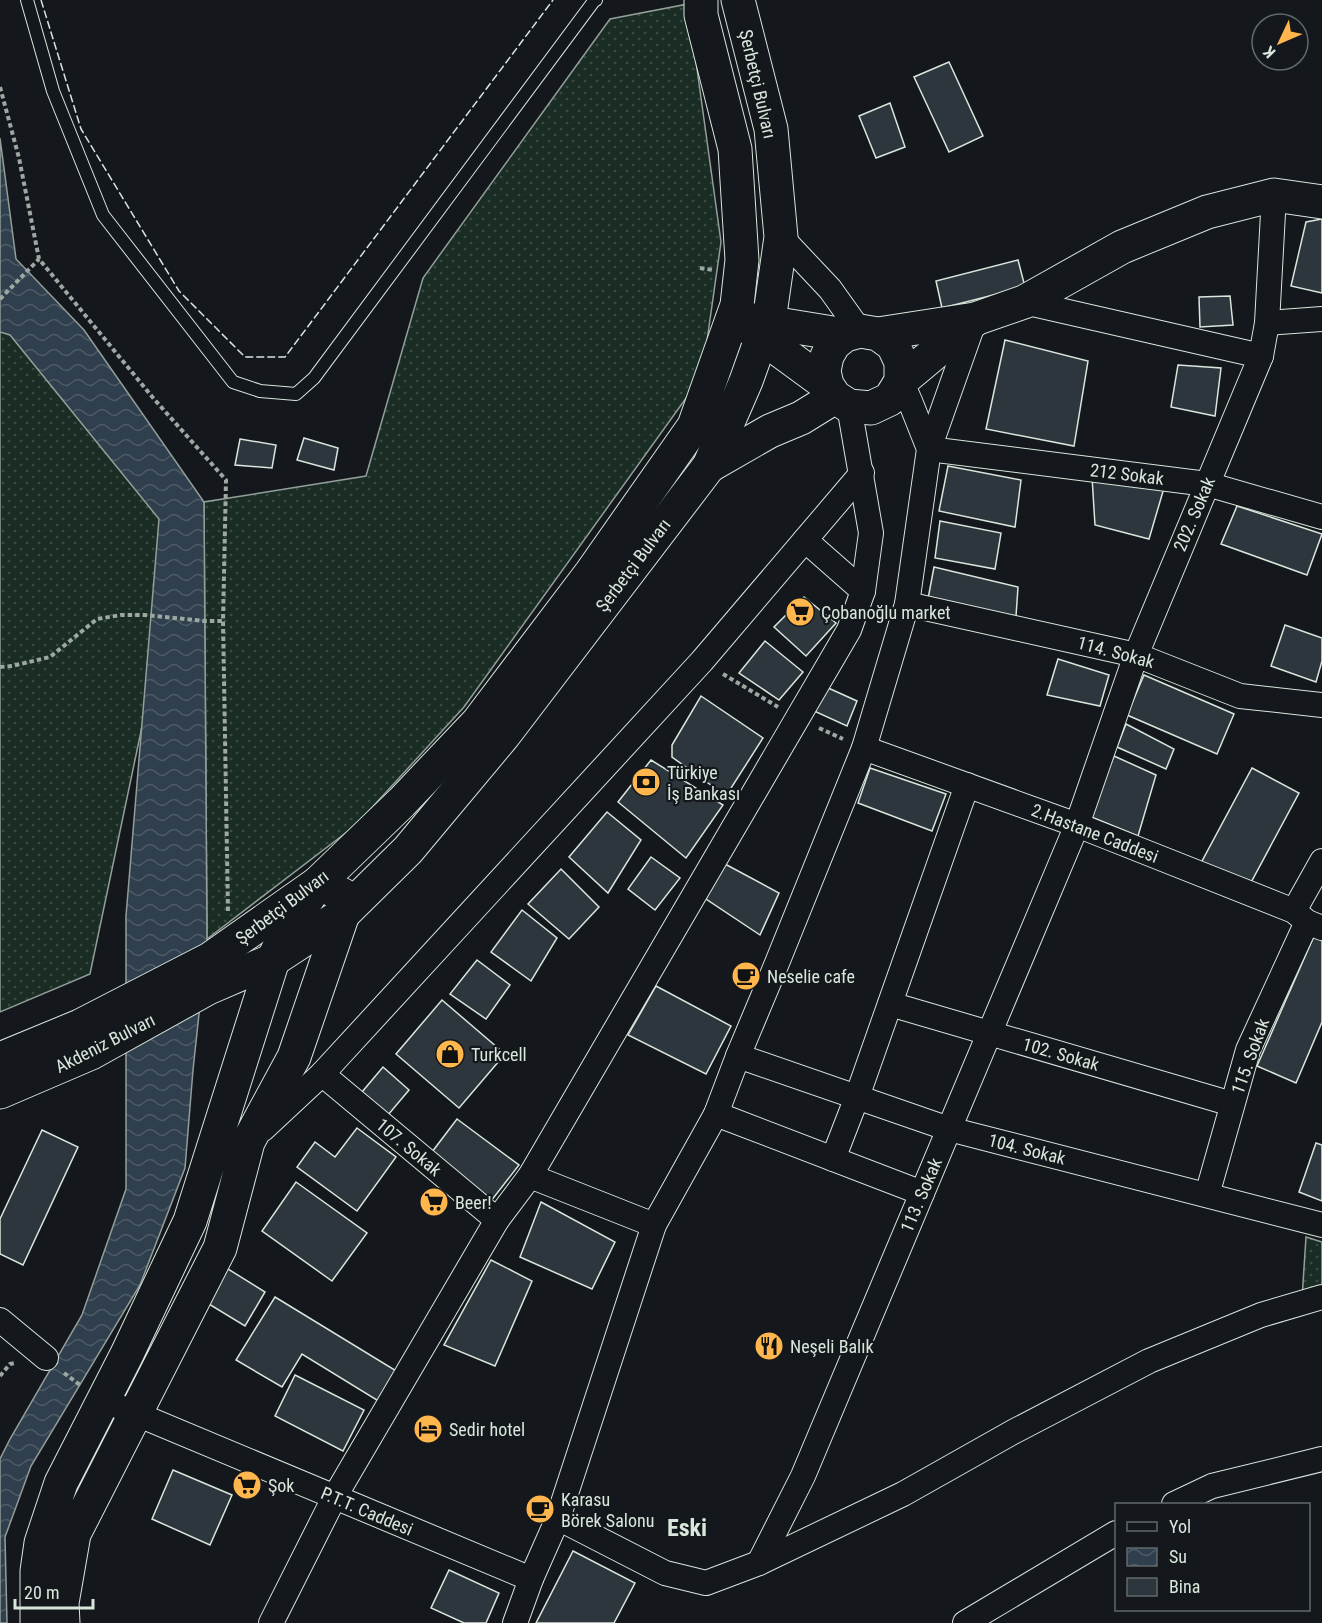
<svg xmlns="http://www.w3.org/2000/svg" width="1322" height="1623" viewBox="0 0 1322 1623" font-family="'Roboto Condensed',sans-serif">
<defs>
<pattern id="grass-dots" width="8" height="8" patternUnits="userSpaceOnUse" patternTransform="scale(1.5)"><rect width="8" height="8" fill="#1a2d24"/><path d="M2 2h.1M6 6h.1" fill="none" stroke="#3b4b43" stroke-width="1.8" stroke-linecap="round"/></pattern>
<pattern id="water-waves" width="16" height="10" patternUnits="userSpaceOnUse" patternTransform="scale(1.5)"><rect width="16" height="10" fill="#2f3f4d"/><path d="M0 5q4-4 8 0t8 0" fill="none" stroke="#4c5b66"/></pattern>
</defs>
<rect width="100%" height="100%" fill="#14181c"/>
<!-- grass -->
<g fill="url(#grass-dots)" stroke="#939e99" stroke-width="1.5">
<path d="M 688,4 L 721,242 L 702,376 L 464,707 L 356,825 L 207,939 L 204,502 L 366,476 L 423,278 L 610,19 Z"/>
<path d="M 0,309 L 159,494 L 165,617 L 90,974 L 0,1012 Z"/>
<path d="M 1306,1237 L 1322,1242 L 1322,1296 L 1302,1299 Z"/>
</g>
<!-- water -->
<path fill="url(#water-waves)" stroke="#939e99" stroke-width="1.5" d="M 0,138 L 16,259 L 84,330 L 204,502 L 207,939 L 193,1070 L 185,1168 L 140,1285 L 31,1466 L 5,1537 L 7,1623 L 0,1623 L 0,1459 L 10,1439 L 82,1315 L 126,1189 L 126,916 L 159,519 L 10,335 L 0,332 Z"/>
<!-- building -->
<g fill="#2c363c" stroke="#d8e6dc" stroke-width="1.5">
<path d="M 949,62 L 983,136 L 949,152 L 914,77 Z"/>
<path d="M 890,103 L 905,147 L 876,158 L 859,116 Z"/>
<path d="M 1322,219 L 1322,293 L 1291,286 L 1306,222 Z"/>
<path d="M 1018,260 L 1025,287 L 942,308 L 936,281 Z"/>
<path d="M 1230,296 L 1233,325 L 1200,327 L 1199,297 Z"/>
<path d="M 1005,340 L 1088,361 L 1074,446 L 986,429 Z"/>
<path d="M 1178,365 L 1221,368 L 1215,416 L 1171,407 Z"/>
<path d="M 304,438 L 338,448 L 334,470 L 297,460 Z"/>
<path d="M 240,439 L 276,445 L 272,468 L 235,465 Z"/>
<path d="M 948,466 L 1021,480 L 1015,527 L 939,511 Z"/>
<path d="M 1092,477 L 1164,488 L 1149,539 L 1095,525 Z"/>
<path d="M 1237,506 L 1322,534 L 1307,575 L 1221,544 Z"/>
<path d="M 940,521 L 1001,533 L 995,569 L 935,558 Z"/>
<path d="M 934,567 L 1018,587 L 1016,616 L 928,599 Z"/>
<path d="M 804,597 L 836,623 L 806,656 L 774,627 Z"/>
<path d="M 1285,625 L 1322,638 L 1322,661 L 1316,682 L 1271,666 Z"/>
<path d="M 765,641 L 803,672 L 779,700 L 739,673 Z"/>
<path d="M 1058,659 L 1109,675 L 1100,706 L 1047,695 Z"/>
<path d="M 1144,675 L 1234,714 L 1217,754 L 1127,715 Z"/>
<path d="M 826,687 L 857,701 L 847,726 L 814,711 Z"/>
<path d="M 701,696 L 763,738 L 726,796 L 672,757 L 672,745 Z"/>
<path d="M 1126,724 L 1174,749 L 1166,769 L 1117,747 Z"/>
<path d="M 1114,756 L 1156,775 L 1138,836 L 1089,816 Z"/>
<path d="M 651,760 L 723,805 L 686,858 L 618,802 Z"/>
<path d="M 870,768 L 946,794 L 932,831 L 858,803 Z"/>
<path d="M 1252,768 L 1299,793 L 1248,888 L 1201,863 Z"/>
<path d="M 607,812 L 641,840 L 608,893 L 569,857 Z"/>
<path d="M 651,857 L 680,878 L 655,910 L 628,889 Z"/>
<path d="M 725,864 L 779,893 L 760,935 L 703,897 Z"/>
<path d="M 561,869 L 599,907 L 569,939 L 528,904 Z"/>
<path d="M 522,910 L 557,938 L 531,981 L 491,952 Z"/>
<path d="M 1314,936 L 1322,940 L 1322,1022 L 1296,1083 L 1257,1066 Z"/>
<path d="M 477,960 L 510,985 L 486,1019 L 450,994 Z"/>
<path d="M 656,986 L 731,1026 L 706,1074 L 628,1035 Z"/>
<path d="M 442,1000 L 505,1054 L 459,1108 L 396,1054 Z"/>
<path d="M 383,1067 L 409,1090 L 388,1115 L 362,1092 Z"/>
<path d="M 457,1119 L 519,1165 L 491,1201 L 432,1152 Z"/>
<path d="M 357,1128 L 396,1157 L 357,1211 L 297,1167 L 315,1142 L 335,1157 Z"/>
<path d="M 42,1130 L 78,1147 L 23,1265 L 0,1254 L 0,1219 Z"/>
<path d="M 1316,1143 L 1322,1145 L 1322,1201 L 1299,1192 Z"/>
<path d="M 296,1182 L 367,1233 L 332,1281 L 262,1231 Z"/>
<path d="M 541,1202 L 615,1242 L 592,1289 L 520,1257 Z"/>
<path d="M 491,1260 L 532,1281 L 495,1366 L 444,1345 Z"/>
<path d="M 220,1264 L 265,1292 L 245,1326 L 199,1298 Z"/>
<path d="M 275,1297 L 398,1372 L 380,1402 L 302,1354 L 282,1387 L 236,1360 Z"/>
<path d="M 295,1375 L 364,1410 L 343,1451 L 275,1416 Z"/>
<path d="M 173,1470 L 232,1495 L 210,1545 L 152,1519 Z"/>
<path d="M 573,1551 L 635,1583 L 614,1623 L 536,1623 Z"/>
<path d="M 449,1570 L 499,1593 L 486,1623 L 464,1623 L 431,1608 Z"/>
</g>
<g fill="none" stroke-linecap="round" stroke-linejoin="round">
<!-- lane casing -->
<g stroke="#d8e6dc" stroke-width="14">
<path id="lane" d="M 27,0 L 53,91 L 103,215 L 233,382 L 260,391 L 296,394 L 314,378 L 594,1 L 596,0"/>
</g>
<!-- street casing -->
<g stroke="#d8e6dc" stroke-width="26">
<g id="street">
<path d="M 781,237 L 830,289 L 860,331"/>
<path d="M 1024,302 L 1261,356"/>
<path d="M 975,319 L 929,449 L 1207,484 L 1322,517"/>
<path d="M 1267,323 L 1322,319"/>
<path d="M 805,540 L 863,591"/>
<path d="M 907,604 L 1136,655 L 1240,696 L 1322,705"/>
<path d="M 864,748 L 1077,825 L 1294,911 L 1307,922 L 1322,928"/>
<path d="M 1294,911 L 1322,861"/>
<path d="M 890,1004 L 1232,1104"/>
<path d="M 738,1056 L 949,1129 L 1322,1225"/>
<path d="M 322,1074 L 497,1220"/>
<path d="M 716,1114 L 922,1193"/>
<path d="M 263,1129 L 322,1074 L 702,661 L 862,473"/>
<path d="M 833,1159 L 857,1097 L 967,785"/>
<path d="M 530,1176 L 654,1225"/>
<path d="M 1207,1195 L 1248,1050 L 1307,922"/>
<path d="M 0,1320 L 46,1358"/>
<path d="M 103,1400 L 531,1579"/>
<path d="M 1174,1504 L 1212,1486 L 1322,1459"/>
<path d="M 558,1518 L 665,1573 L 706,1583 L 759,1563 L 903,1494 L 1013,1432 L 1149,1361 L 1261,1315 L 1322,1297"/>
<path d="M 759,1563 L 803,1476 L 1077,825 L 1136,655 L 1261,356 L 1267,323 L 1274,195"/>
<path d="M 271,1623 L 334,1498 L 497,1220 L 530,1176 L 849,630 L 863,591 L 871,533 L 849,406"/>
<path d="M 515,1623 L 531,1579 L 558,1518 L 654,1225 L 716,1114 L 738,1056 L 777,963 L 864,748 L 907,604 L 929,449 L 910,401 L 901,381"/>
<path d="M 965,1623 L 1116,1533"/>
</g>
</g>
<!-- secondary casing -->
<g stroke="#d8e6dc" stroke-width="35">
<g id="secondary">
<path d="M 741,318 L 845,335"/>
<path d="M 740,321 L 827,385"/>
<path d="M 878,334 L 893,345 L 901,362 L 901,381 L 890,399 L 871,408 L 849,406 L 835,397 L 827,385 L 824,371 L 827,356 L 834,344 L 845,335 L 860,331 L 878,334 L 975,319 L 1024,302 L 1122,247 L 1207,212 L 1274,195 L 1322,202"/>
<path d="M 901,381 L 974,320"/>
<path d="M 709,466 L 770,431 L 801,418 L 835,397"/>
<path d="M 37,1623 L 37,1571 L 41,1543 L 61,1483 L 127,1354 L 190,1221 L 273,960 L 287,930 L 318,883 L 343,895 L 343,914 L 294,1057 L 248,1142 L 220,1248 L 74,1534 L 62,1603 L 63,1623"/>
</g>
</g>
<!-- highway casing -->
<g stroke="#d8e6dc" stroke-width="35">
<g id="highway">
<path d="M 0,1059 L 80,1026 L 210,959 L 318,883 L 402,802 L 478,722 L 591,573 L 694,426 L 737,305 L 742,260 L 735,149 L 701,15 L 701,0"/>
<path d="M 0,1092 L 91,1053 L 208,988 L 273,960 L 343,914 L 408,850 L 504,735 L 709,466 L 746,381 L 770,314 L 781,237 L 771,129 L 738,0"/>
</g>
</g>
<!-- path -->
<g stroke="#9da8a2" stroke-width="4" stroke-dasharray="4.5 3" stroke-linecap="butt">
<path d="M 0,87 L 19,158 L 39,259 L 154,399 L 226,480 L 223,621 L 228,911"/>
<path d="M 700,268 L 713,270"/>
<path d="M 0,299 L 39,259"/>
<path d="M 0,667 L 12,666 L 50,657 L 97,619 L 121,615 L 144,615 L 205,621 L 223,621"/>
<path d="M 723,674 L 778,707"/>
<path d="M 819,728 L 843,739"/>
<path d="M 64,1373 L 80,1385"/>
<path d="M 0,1376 L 10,1364 L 15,1363"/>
</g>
<!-- lane -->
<use href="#lane" stroke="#14181c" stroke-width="12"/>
<!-- street -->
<use href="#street" stroke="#14181c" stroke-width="24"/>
<!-- secondary -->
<use href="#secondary" stroke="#14181c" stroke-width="33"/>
<!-- highway -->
<use href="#highway" stroke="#14181c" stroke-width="33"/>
<!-- fence -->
<path stroke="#d8e6dc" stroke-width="1.5" stroke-dasharray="8 3" stroke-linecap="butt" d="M 41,0 L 81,129 L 179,291 L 245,357 L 285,357 L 553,0"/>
</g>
<!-- icons -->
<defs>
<g id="supermarket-disc" transform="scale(1.5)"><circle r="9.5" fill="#ffb74d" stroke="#14181c"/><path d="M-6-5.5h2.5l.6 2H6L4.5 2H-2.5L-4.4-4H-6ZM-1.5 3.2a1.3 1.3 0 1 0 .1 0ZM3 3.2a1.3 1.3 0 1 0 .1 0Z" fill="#111"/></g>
<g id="bank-disc" transform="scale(1.5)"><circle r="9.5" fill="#ffb74d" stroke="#14181c"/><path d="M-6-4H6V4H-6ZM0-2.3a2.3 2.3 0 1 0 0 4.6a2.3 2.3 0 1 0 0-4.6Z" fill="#111"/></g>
<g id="cafe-disc" transform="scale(1.5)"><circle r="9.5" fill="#ffb74d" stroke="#14181c"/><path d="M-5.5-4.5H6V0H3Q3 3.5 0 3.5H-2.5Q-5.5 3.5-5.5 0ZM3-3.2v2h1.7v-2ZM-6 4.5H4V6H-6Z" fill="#111"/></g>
<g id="shop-disc" transform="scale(1.5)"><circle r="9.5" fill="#ffb74d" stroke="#14181c"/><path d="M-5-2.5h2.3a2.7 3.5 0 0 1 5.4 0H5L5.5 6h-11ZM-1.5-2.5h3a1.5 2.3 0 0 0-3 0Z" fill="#111"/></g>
<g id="restaurant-disc" transform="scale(1.5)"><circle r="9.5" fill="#ffb74d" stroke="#14181c"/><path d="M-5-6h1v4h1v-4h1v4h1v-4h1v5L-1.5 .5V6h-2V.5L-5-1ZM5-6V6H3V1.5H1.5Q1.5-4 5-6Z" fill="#111"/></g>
<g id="hotel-disc" transform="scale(1.5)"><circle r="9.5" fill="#ffb74d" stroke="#14181c"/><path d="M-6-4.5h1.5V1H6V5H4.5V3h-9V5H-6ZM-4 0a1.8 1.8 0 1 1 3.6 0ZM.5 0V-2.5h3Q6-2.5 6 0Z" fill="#111"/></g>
</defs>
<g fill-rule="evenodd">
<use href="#supermarket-disc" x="800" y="612"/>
<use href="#bank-disc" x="646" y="782"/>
<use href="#cafe-disc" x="746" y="976"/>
<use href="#shop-disc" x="450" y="1054"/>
<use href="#supermarket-disc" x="434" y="1202"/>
<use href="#restaurant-disc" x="769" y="1346"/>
<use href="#hotel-disc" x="428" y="1429"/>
<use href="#supermarket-disc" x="247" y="1485"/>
<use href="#cafe-disc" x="540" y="1509"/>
</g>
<g text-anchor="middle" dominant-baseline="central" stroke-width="4.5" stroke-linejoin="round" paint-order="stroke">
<!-- street labels -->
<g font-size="18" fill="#d8e6dc" stroke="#14181c">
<text transform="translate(758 84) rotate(77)">Şerbetçi Bulvarı</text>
<text transform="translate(1127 474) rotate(7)">212 Sokak</text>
<text transform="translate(1194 514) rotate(-67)">202. Sokak</text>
<text transform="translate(633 565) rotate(-53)">Şerbetçi Bulvarı</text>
<text transform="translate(1116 652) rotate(15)">114. Sokak</text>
<text transform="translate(1095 833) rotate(21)">2.Hastane Caddesi</text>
<text transform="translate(282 907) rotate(-37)">Şerbetçi Bulvarı</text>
<text transform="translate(105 1043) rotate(-27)">Akdeniz Bulvarı</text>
<text transform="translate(1061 1054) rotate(16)">102. Sokak</text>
<text transform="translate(1250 1056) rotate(-70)">115. Sokak</text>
<text transform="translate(409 1147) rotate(40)">107. Sokak</text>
<text transform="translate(1027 1149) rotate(14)">104. Sokak</text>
<text transform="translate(921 1195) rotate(-67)">113. Sokak</text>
<text transform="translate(367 1511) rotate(23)">P.T.T. Caddesi</text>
</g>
<!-- poi labels -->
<g font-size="18" fill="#d8e6dc" stroke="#14181c" text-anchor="start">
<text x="821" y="612">Çobanoğlu market</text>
<text x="667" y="772">Türkiye<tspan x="667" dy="21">İş Bankası</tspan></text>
<text x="767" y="976">Neselie cafe</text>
<text x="471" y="1054">Turkcell</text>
<text x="455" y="1202">Beer!</text>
<text x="790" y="1346">Neşeli Balık</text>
<text x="449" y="1429">Sedir hotel</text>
<text x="268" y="1485">Şok</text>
<text x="561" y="1499">Karasu<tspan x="561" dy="21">Börek Salonu</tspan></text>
</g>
<!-- district labels -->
<g font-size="24" font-weight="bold" fill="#d8e6dc" stroke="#14181c">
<text x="687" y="1528">Eski</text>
</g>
</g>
<!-- legend -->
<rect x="1115" y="1503" width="195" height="108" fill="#14181c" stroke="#626a69" stroke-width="1.5"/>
<rect x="1127" y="1522" width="30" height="9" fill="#14181c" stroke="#626a69" stroke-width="1.5"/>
<text x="1169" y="1533" font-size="18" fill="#d8e6dc">Yol</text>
<rect x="1127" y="1548" width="30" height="18" fill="url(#water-waves)" stroke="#626a69" stroke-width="1.5"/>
<text x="1169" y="1563" font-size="18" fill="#d8e6dc">Su</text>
<rect x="1127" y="1578" width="30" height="18" fill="#2c363c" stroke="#626a69" stroke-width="1.5"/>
<text x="1169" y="1593" font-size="18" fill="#d8e6dc">Bina</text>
<!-- north arrow -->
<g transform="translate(1280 42) rotate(226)"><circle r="28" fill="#14181c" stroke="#626a69" stroke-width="1.5"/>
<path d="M0-4.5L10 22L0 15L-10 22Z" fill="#ffb74d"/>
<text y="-9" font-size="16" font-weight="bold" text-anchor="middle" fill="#d8e6dc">K</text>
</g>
<!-- scale -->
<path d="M15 1599v9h78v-9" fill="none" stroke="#d8e6dc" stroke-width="3"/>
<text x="24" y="1599" font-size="18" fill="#d8e6dc" stroke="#14181c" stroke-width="4.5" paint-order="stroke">20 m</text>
</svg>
